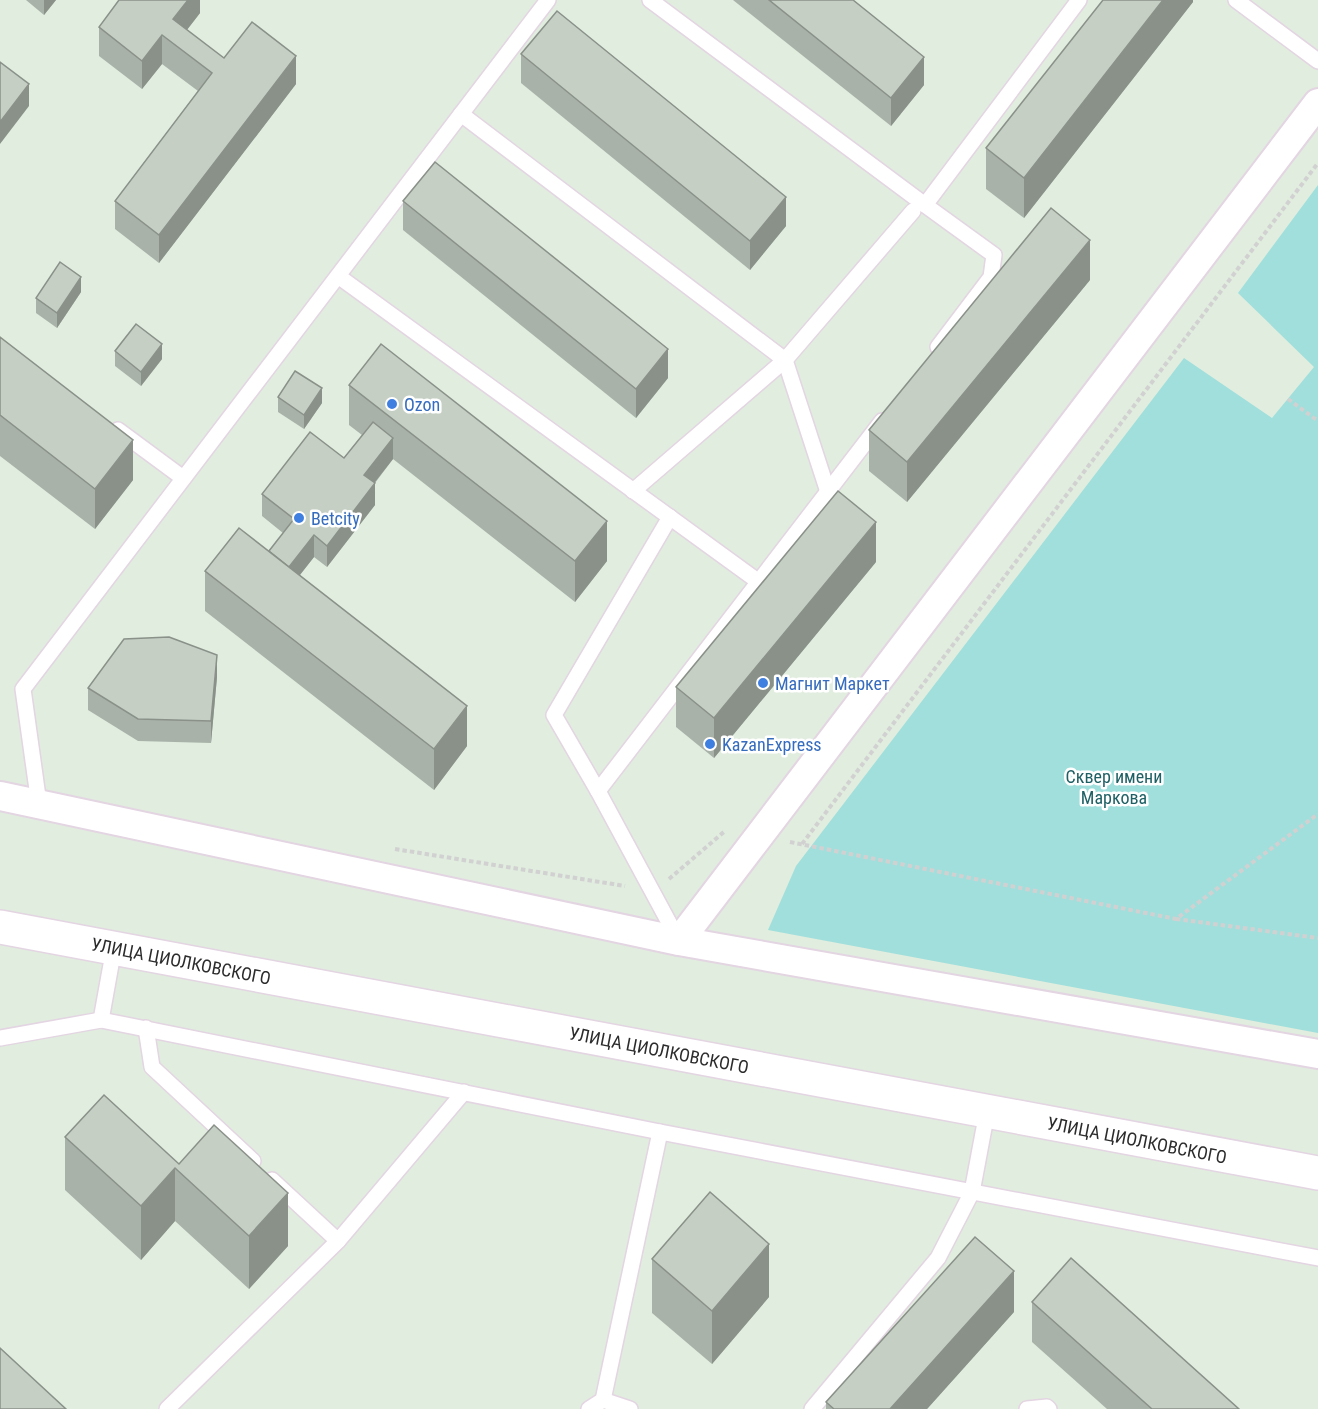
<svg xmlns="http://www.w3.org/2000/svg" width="1318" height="1409" viewBox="0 0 1318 1409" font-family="'Roboto Condensed',sans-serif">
<rect width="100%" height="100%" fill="#e1eddf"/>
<!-- green -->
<path fill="#a0dfdc" d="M 1318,185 L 1318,1033 L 768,930 L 796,866 L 1184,358 L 1272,418 L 1314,367 L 1238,293 Z"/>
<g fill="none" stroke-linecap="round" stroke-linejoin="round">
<!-- lane casing -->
<g stroke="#e3d5e2" stroke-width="18">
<g id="lane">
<path d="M 650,0 L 925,205 L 1079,0"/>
<path d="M 1236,0 L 1318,61"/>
<path d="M 461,114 L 785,360 L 828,492"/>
<path d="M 925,205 L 994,255 L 991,277 L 938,347"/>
<path d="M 338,276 L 759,582"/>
<path d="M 118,430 L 183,478"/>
<path d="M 633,491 L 785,360 L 913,211"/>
<path d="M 598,791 L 554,715 L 670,517"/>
<path d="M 39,804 L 23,689 L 548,0"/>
<path d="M 679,941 L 598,791 L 882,421"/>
<path d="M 101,1020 L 114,948"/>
<path d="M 146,1028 L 152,1067 L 253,1161"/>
<path d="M 0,1038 L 101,1020 L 660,1132 L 1318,1258"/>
<path d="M 272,1180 L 338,1241"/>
<path d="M 603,1400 L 630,1409"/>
<path d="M 167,1409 L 338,1241 L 464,1092"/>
<path d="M 589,1409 L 603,1400 L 660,1132"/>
<path d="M 812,1409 L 938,1258 L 972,1192 L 987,1112"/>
<path d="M 1027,1409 L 1047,1407 L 1049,1409"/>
</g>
</g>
<!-- street casing -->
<g stroke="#e3d5e2" stroke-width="32">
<g id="street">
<path d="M 0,796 L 679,941 L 1318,1054"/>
<path d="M 679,941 L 1318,103"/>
</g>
</g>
<!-- secondary casing -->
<g stroke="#e3d5e2" stroke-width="36">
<path id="secondary" d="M 0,927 L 1318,1173"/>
</g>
<!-- path -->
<g stroke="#d1d1d1" stroke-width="4" stroke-dasharray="4.5 3" stroke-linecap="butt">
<path d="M 1288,399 L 1318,421"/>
<path d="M 790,842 L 1176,919 L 1318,814"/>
<path d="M 802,844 L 1318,163"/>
<path d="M 395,849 L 625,886"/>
<path d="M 669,879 L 725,831"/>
<path d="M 1176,919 L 1318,938"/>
</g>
<!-- lane -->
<use href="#lane" stroke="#fff" stroke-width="15"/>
<!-- street -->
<use href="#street" stroke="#fff" stroke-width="28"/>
<!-- secondary -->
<use href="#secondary" stroke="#fff" stroke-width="33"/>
</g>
<!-- wall -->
<g fill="#a9b2a9">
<path d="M 26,0 L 56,0 L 44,15 Z"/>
<path d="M 200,0 L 200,13 L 187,30 L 224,58 L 296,84 L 159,263 L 115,229 L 115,201 L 198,91 L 162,64 L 142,89 L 99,56 L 99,27 Z"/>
<path d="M 733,0 L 853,0 L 924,85 L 891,126 Z"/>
<path d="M 1193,0 L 1193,2 L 1024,218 L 986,189 L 986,148 Z"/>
<path d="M 521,54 L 786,226 L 750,270 L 521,83 Z"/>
<path d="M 403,201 L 668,378 L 636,418 L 403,230 Z"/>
<path d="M 1090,280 L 907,502 L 869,471 L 869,430 Z"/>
<path d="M 81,292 L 57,328 L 36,313 L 36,298 Z"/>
<path d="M 0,337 L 133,480 L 95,529 L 0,456 Z"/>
<path d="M 115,351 L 162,359 L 141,386 L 115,366 Z"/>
<path d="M 349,385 L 607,561 L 575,602 L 393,459 L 375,483 L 375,505 L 327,567 L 314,557 L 300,575 L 467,746 L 434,790 L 205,611 L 205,571 L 269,551 L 283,533 L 262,516 L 262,494 L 344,458 L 362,435 L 349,425 Z"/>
<path d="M 278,397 L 322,403 L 304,429 L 278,412 Z"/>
<path d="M 876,562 L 714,758 L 676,727 L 676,687 Z"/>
<path d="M 217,677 L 211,743 L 138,741 L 88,710 L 88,688 Z"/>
<path d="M 65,1137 L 179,1164 L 288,1246 L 249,1289 L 175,1221 L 141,1260 L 65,1190 Z"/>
<path d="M 652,1259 L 769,1297 L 712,1364 L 652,1313 Z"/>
<path d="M 1032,1302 L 1239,1409 L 1107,1409 L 1032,1342 Z"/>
<path d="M 1014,1312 L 927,1409 L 826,1409 L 826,1402 Z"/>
</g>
<!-- shaded-wall -->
<g fill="#8a9189">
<path d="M 44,0 L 56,0 L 44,15 Z"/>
<path d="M 188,0 L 200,0 L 200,13 L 175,45 L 173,19 Z"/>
<path d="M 1163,0 L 1193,0 L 1193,2 L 1024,218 L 1024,178 Z"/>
<path d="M 162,35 L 162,64 L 142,89 L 142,61 Z"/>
<path d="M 296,56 L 296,84 L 159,263 L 159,235 Z"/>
<path d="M 924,57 L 924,85 L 891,126 L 891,98 Z"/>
<path d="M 29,84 L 29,106 L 0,144 L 0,122 Z"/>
<path d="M 786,197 L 786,226 L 750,270 L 750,241 Z"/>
<path d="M 1090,240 L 1090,280 L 907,502 L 907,462 Z"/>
<path d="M 81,277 L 81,292 L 57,328 L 57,313 Z"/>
<path d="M 162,344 L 162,359 L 141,386 L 141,372 Z"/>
<path d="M 668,349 L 668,378 L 636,418 L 636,389 Z"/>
<path d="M 322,388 L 322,403 L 304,429 L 304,415 Z"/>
<path d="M 393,438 L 393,459 L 364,496 L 364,475 Z"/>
<path d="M 133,440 L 133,480 L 95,529 L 95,489 Z"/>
<path d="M 375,483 L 375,505 L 327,567 L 327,546 Z"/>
<path d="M 607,521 L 607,561 L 575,602 L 575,561 Z"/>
<path d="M 876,522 L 876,562 L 714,758 L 714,718 Z"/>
<path d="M 314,535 L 314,557 L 280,600 L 280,578 Z"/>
<path d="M 217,655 L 217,677 L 211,743 L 211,721 Z"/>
<path d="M 467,706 L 467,746 L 434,790 L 434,749 Z"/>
<path d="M 175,1168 L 175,1221 L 141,1260 L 141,1206 Z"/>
<path d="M 288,1193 L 288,1246 L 249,1289 L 249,1236 Z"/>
<path d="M 769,1244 L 769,1297 L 712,1364 L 712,1311 Z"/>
<path d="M 1014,1271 L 1014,1312 L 927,1409 L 890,1409 Z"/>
</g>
<!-- building -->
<g fill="#c5cfc4" stroke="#8a9189" stroke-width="1.5">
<path d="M 119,0 L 188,0 L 173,19 L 224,58 L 252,22 L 296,56 L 159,235 L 115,201 L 212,73 L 162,35 L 142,61 L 99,27 Z"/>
<path d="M 769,0 L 853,0 L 924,57 L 891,98 Z"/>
<path d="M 1103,0 L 1163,0 L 1024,178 L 986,148 Z"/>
<path d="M 557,11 L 786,197 L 750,241 L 521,54 Z"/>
<path d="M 0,62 L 29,84 L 0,122 Z"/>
<path d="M 435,162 L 668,349 L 636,389 L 403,201 Z"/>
<path d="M 1051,208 L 1090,240 L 907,462 L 869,430 Z"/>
<path d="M 60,262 L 81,277 L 57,313 L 36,298 Z"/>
<path d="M 136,324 L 162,344 L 141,372 L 115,351 Z"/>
<path d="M 0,337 L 133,440 L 95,489 L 0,415 Z"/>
<path d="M 381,344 L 607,521 L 575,561 L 349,385 Z"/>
<path d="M 295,371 L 322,388 L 304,415 L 278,397 Z"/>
<path d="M 373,422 L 393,438 L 364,475 L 375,483 L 327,546 L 314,535 L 289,567 L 269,551 L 294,519 L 262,494 L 310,432 L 344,458 Z"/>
<path d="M 838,491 L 876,522 L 714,718 L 676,687 Z"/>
<path d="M 239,528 L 467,706 L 434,749 L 205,571 Z"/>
<path d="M 169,637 L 217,655 L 211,721 L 138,719 L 88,688 L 124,639 Z"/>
<path d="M 104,1095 L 179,1164 L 214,1125 L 288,1193 L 249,1236 L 175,1168 L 141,1206 L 65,1137 Z"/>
<path d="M 710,1192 L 769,1244 L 712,1311 L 652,1259 Z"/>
<path d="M 975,1237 L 1014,1271 L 890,1409 L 834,1409 L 826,1402 Z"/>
<path d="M 1071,1258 L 1239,1409 L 1152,1409 L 1032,1302 Z"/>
<path d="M 0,1348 L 66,1409 L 0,1409 Z"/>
</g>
<!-- markers -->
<g fill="#3f7fe0" stroke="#fff" stroke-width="2">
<circle cx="392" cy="404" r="6"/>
<circle cx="299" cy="518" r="6"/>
<circle cx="763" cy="683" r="6"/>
<circle cx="710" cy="744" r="6"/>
</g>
<g text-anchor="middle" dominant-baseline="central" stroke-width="5" stroke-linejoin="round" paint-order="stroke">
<!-- shop labels -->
<g font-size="18" fill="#366cbe" stroke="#fff" text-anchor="start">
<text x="404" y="404">Ozon</text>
<text x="311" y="518">Betcity</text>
<text x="775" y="683">Магнит Маркет</text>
<text x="722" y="744">KazanExpress</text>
</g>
<!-- park labels -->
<g font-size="18" fill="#1f6065" stroke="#fff">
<text x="1114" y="776">Сквер имени<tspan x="1114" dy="21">Маркова</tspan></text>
</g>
<!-- street labels -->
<g font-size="18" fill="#2c2c2c" stroke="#fff">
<text transform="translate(181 961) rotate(11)">УЛИЦА ЦИОЛКОВСКОГО</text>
<text transform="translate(659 1050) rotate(11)">УЛИЦА ЦИОЛКОВСКОГО</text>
<text transform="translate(1137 1140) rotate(11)">УЛИЦА ЦИОЛКОВСКОГО</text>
</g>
</g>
</svg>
